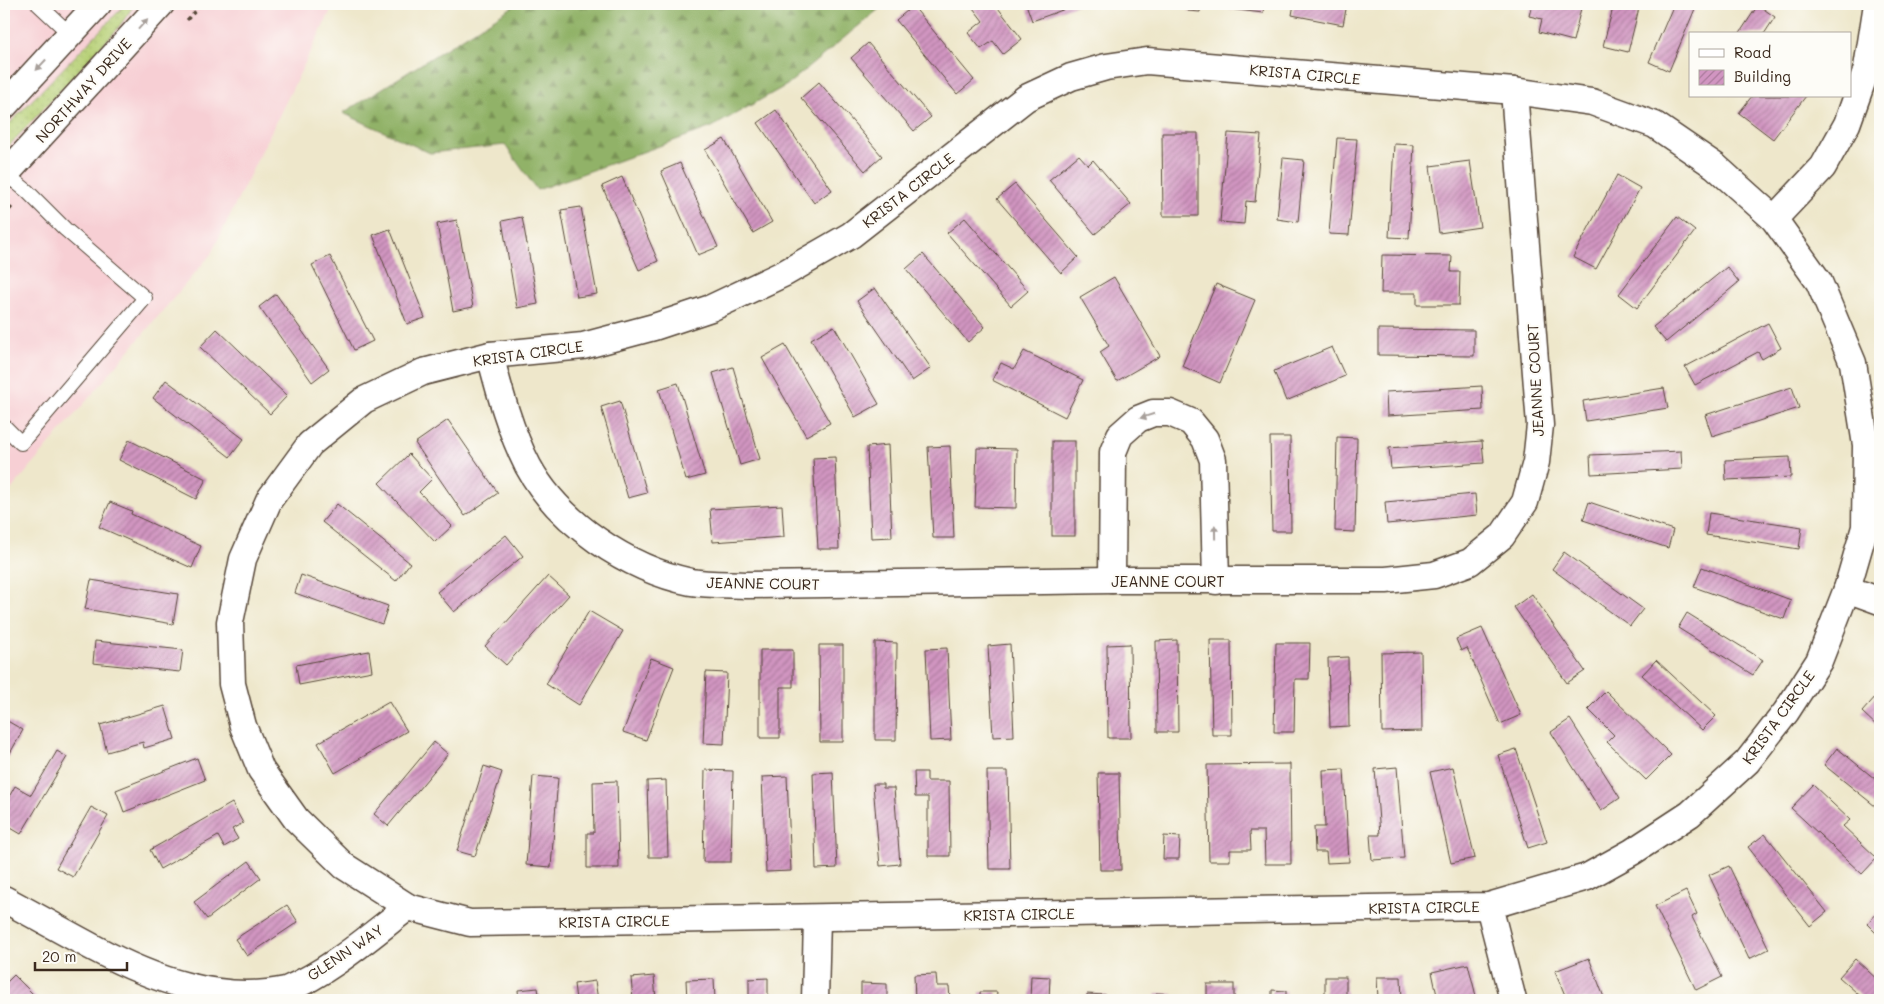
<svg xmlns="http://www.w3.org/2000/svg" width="1884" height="1004" viewBox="0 0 1884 1004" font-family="Mali,sans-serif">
<defs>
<pattern id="grass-dots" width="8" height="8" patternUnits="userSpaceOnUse" patternTransform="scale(1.25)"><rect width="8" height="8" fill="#b7d076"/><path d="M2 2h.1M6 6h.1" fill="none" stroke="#9eb366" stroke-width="1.8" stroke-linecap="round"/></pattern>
<pattern id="forest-firs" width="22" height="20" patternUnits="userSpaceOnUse" patternTransform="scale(1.25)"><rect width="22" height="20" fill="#91b267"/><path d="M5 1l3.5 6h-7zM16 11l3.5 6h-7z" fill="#789154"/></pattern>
<pattern id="building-hatch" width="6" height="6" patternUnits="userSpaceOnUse" patternTransform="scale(1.25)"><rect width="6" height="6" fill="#d195c1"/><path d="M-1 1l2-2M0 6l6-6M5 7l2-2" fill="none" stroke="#ab7a9c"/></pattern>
</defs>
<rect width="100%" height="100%" fill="#fdfcf7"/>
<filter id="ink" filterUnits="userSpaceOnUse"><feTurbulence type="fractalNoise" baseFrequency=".02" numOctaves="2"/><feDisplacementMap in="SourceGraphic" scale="10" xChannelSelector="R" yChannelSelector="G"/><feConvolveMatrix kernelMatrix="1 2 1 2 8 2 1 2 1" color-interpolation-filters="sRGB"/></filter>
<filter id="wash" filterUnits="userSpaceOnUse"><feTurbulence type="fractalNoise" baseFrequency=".0096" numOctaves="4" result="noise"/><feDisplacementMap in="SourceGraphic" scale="20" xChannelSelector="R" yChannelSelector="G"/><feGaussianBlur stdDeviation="1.12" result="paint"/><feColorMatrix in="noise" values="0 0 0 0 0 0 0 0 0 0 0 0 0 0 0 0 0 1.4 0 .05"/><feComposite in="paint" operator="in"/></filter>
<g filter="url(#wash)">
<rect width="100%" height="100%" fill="#eee7cb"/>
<!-- built -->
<path fill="#f7cfd4" d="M 4,4 L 334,4 L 211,254 L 4,498 Z"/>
<!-- grass -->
<path fill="url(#grass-dots)" stroke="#797d4a" d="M 126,4 L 135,4 L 116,31 L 4,151 L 4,129 Z"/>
<!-- forest -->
<path fill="url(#forest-firs)" stroke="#666e42" d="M 517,4 L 885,4 L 787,85 L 712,127 L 537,190 L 505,145 L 430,153 L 343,113 Z"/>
<g id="blocks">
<!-- building -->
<g fill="url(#building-hatch)">
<path d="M 970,4 L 995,4 L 1022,39 L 1003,54 L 993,41 L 981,49 L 968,33 L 983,21 Z"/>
<path d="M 1026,4 L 1079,4 L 1032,21 Z"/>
<path d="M 1189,4 L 1201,4 L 1200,12 L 1188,11 Z"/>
<path d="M 1229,4 L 1264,4 L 1263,13 L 1229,9 Z"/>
<path d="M 1294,4 L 1347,4 L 1343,25 L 1292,15 Z"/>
<path d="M 1532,4 L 1582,4 L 1573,41 L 1539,32 L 1542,19 L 1529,16 Z"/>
<path d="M 1614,4 L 1640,4 L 1628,52 L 1603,46 Z"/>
<path d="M 1674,4 L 1697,4 L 1669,71 L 1649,62 Z"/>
<path d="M 1758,5 L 1775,17 L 1764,34 L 1739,34 Z"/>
<path d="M 913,6 L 974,80 L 957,94 L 896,20 Z"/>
<path d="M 868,43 L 931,117 L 914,131 L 851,58 Z"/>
<path d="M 819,82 L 882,156 L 865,171 L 801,98 Z"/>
<path d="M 1752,96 L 1806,96 L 1773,139 L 1739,113 Z"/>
<path d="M 776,110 L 832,190 L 814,203 L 758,123 Z"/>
<path d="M 1162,133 L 1198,133 L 1198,216 L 1163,216 Z"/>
<path d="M 1228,133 L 1261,135 L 1255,202 L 1246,201 L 1244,224 L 1220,222 Z"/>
<path d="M 1337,138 L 1357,139 L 1349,235 L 1329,234 Z"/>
<path d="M 724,139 L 772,222 L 753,233 L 705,150 Z"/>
<path d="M 1394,144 L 1414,145 L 1409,238 L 1389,237 Z"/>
<path d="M 1079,155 L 1088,165 L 1093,160 L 1131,204 L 1095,234 L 1049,180 Z"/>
<path d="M 1283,158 L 1304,160 L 1298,222 L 1277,219 Z"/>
<path d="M 1470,161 L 1480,227 L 1439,233 L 1430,166 Z"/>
<path d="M 680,163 L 718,247 L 698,255 L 661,171 Z"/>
<path d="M 1617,175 L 1640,188 L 1596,269 L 1573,257 Z"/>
<path d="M 622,177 L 658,261 L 639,270 L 602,186 Z"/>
<path d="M 1015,184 L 1078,257 L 1061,273 L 997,199 Z"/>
<path d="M 581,207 L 597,294 L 577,297 L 561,210 Z"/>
<path d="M 522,217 L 538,304 L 517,308 L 502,221 Z"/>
<path d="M 1677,217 L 1695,231 L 1637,308 L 1619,294 Z"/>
<path d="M 965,218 L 1028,291 L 1011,306 L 947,233 Z"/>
<path d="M 457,220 L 473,307 L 453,311 L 437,224 Z"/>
<path d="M 390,229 L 425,318 L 407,324 L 373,235 Z"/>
<path d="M 923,254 L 985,327 L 968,342 L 906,269 Z"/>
<path d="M 1382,255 L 1452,256 L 1451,272 L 1460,272 L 1459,305 L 1417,305 L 1417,293 L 1381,293 Z"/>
<path d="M 330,256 L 373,341 L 354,350 L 312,265 Z"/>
<path d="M 1727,267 L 1739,282 L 1666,342 L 1653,327 Z"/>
<path d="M 1114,277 L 1160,356 L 1117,381 L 1100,352 L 1109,346 L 1080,297 Z"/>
<path d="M 1216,284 L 1255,300 L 1220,383 L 1182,366 Z"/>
<path d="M 875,288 L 931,368 L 912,381 L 857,301 Z"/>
<path d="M 276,294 L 329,369 L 312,382 L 259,307 Z"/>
<path d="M 1768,323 L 1781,348 L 1762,359 L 1758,352 L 1695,385 L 1685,367 Z"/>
<path d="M 834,326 L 879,404 L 855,417 L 811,339 Z"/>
<path d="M 217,329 L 287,396 L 270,414 L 200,347 Z"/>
<path d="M 1378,329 L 1474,330 L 1474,356 L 1378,355 Z"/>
<path d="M 785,345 L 830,423 L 806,436 L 762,358 Z"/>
<path d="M 1332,347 L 1345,376 L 1286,401 L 1274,371 Z"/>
<path d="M 1024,351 L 1083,380 L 1065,417 L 992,380 L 1001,363 L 1014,369 Z"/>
<path d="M 733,367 L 760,459 L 740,465 L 713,373 Z"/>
<path d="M 166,380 L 244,439 L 230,457 L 153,398 Z"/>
<path d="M 678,383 L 705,475 L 686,480 L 659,389 Z"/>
<path d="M 1482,386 L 1483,410 L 1387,416 L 1386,392 Z"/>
<path d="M 1792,387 L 1799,408 L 1712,436 L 1705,415 Z"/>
<path d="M 1664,388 L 1668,408 L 1586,421 L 1583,401 Z"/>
<path d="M 620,401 L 647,493 L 628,498 L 601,407 Z"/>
<path d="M 448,420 L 498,493 L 465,516 L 415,443 Z"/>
<path d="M 1270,437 L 1290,437 L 1291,531 L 1272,531 Z"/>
<path d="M 1337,437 L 1357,438 L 1355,532 L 1335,531 Z"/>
<path d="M 129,440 L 206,479 L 196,499 L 119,460 Z"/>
<rect x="1052" y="441" width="23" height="95"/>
<path d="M 1482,441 L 1484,463 L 1391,469 L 1389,448 Z"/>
<path d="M 888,445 L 892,537 L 871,538 L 867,447 Z"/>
<path d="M 950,446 L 954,538 L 933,538 L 928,447 Z"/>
<path d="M 977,448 L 1017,449 L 1016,508 L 975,507 Z"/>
<path d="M 1681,451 L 1682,469 L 1591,474 L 1590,455 Z"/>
<path d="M 409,454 L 432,479 L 419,492 L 452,526 L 435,542 L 379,483 Z"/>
<path d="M 835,457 L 839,549 L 818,549 L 813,458 Z"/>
<path d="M 1790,457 L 1791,477 L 1726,480 L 1725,460 Z"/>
<path d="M 1475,494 L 1477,515 L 1387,524 L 1385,502 Z"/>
<path d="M 110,502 L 132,511 L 131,514 L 201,546 L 192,568 L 99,527 Z"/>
<path d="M 1589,502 L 1673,530 L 1668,548 L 1583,520 Z"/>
<path d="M 337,504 L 410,563 L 396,581 L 322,522 Z"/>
<path d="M 782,505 L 784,537 L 713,542 L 710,509 Z"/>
<path d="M 1709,513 L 1802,527 L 1799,549 L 1706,535 Z"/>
<path d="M 506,535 L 523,556 L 454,612 L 437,592 Z"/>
<path d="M 1564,552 L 1643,609 L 1630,626 L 1552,569 Z"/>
<path d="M 1702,567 L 1791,600 L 1784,619 L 1694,587 Z"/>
<path d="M 301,575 L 388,606 L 382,624 L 295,593 Z"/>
<path d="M 548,576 L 569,595 L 506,665 L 485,646 Z"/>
<path d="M 91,580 L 178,594 L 173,624 L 85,609 Z"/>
<path d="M 1532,594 L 1585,671 L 1567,683 L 1514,607 Z"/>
<path d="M 589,611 L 623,631 L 579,705 L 546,684 Z"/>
<path d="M 1687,613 L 1763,660 L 1753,675 L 1678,628 Z"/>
<path d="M 1482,628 L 1521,715 L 1500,724 L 1467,648 L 1461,651 L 1456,639 Z"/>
<path d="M 1177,640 L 1178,732 L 1157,732 L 1156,641 Z"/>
<path d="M 1210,640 L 1231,640 L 1232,735 L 1212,735 Z"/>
<path d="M 95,641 L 183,650 L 180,672 L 93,663 Z"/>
<path d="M 875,642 L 897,643 L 896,740 L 875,740 Z"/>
<path d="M 1276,643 L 1310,643 L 1309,679 L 1295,679 L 1294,732 L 1274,732 Z"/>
<path d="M 1010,644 L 1014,736 L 993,737 L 988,646 Z"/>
<path d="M 1130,644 L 1131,738 L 1108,738 L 1107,645 Z"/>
<path d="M 819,645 L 843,645 L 843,742 L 820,742 Z"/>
<path d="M 947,648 L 951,740 L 930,741 L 926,649 Z"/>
<path d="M 760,650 L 793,650 L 793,687 L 780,687 L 780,738 L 760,738 Z"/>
<path d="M 369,651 L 372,671 L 299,685 L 296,665 Z"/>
<path d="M 1421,652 L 1422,731 L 1382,732 L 1381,653 Z"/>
<path d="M 1348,657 L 1349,726 L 1330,727 L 1328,658 Z"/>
<path d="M 651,658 L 674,667 L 646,740 L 623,732 Z"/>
<path d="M 1656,660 L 1716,716 L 1702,730 L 1642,675 Z"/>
<path d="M 706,672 L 727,673 L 724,744 L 703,743 Z"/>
<path d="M 1606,691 L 1671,755 L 1646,780 L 1607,742 L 1614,735 L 1588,709 Z"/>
<path d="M 1876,696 L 1880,700 L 1880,729 L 1862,712 Z"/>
<path d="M 389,702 L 407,731 L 335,773 L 318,743 Z"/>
<path d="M 165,706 L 175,739 L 144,748 L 143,742 L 107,752 L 100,725 Z"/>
<path d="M 4,719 L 23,730 L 4,764 Z"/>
<path d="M 1570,719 L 1620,798 L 1601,811 L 1551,732 Z"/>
<path d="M 434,742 L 448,754 L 388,826 L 374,814 Z"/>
<path d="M 1837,748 L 1880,783 L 1880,810 L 1824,765 Z"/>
<path d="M 1516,749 L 1547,842 L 1528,848 L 1498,755 Z"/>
<path d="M 57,751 L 67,757 L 21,834 L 4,824 L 4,806 L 15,786 L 31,795 Z"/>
<path d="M 197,758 L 205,780 L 124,812 L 116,790 Z"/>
<path d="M 1290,764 L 1291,864 L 1265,864 L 1264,831 L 1250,831 L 1251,850 L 1230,850 L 1230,861 L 1209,861 L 1207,765 Z"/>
<path d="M 484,766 L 502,772 L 475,856 L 457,851 Z"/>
<path d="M 1397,767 L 1404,858 L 1372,860 L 1370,835 L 1380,835 L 1375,769 Z"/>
<path d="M 1453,767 L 1475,858 L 1451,863 L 1430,772 Z"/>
<path d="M 1344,769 L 1349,862 L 1327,863 L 1326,852 L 1315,852 L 1314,827 L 1325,827 L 1323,770 Z"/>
<path d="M 705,770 L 733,771 L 731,862 L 703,862 Z"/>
<path d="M 987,771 L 1008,771 L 1010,869 L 989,869 Z"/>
<path d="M 833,772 L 837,868 L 816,869 L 813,773 Z"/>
<path d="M 914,772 L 927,772 L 927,781 L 949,781 L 950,856 L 928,856 L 928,797 L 915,797 Z"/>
<path d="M 1098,773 L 1119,773 L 1121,870 L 1100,870 Z"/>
<path d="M 533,776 L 558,778 L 551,867 L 526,865 Z"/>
<path d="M 787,776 L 791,871 L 766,872 L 762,777 Z"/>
<path d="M 666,780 L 668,857 L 649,857 L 647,781 Z"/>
<path d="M 617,781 L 619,868 L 587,868 L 587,833 L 594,833 L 593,782 Z"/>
<path d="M 873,784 L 883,784 L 883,788 L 894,788 L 900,864 L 880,866 Z"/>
<path d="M 1813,785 L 1850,820 L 1843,826 L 1877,858 L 1862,874 L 1791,808 Z"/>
<path d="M 232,803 L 243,823 L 232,829 L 238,839 L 224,847 L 218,836 L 160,869 L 150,850 Z"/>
<path d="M 91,807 L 108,816 L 73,877 L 56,868 Z"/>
<path d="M 1765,834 L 1827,912 L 1810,926 L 1748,847 Z"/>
<path d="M 1164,836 L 1180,837 L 1179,859 L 1163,859 Z"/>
<path d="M 249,861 L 261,878 L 207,919 L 194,902 Z"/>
<path d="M 1729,866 L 1769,949 L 1749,959 L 1709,875 Z"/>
<path d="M 1686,891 L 1697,914 L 1692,917 L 1722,977 L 1696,990 L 1655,906 Z"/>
<path d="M 287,905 L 298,922 L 247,956 L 235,939 Z"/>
<path d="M 1880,910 L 1880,937 L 1867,924 Z"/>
<path d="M 1589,958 L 1605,1000 L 1567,1000 L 1555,971 Z"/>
<path d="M 1855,959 L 1880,982 L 1880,1000 L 1865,1000 L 1839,977 Z"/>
<path d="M 1468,964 L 1477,1000 L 1438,1000 L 1432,972 Z"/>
<path d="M 936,974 L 937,986 L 949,986 L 950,1000 L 915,1000 L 914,975 Z"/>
<path d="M 14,975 L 37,998 L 35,1000 L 4,1000 L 4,985 Z"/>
<path d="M 654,976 L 656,1000 L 633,1000 L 631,978 Z"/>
<path d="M 1031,976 L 1050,977 L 1049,1000 L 1030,1000 Z"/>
<rect x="1325" y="977" width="21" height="23"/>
<path d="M 1377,977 L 1401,977 L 1402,1000 L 1378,1000 Z"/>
<path d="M 768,978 L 768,1000 L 749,1000 L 749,979 Z"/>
<path d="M 714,979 L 715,1000 L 687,1000 L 686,980 Z"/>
<path d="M 595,981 L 598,1000 L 576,1000 L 574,984 Z"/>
<path d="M 861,983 L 887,984 L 887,1000 L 861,1000 Z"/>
<rect x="1207" y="984" width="27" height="16"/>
<path d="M 538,988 L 540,1000 L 519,1000 L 518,990 Z"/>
<path d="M 1272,990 L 1286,991 L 1286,996 L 1296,996 L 1296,1000 L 1272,1000 Z"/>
<path d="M 980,992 L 997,992 L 996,1000 L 980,1000 Z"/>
<path d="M 1156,993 L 1173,994 L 1173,1000 L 1155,1000 Z"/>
<path d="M 1087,994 L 1106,995 L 1106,1000 L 1087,1000 Z"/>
</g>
</g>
</g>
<g filter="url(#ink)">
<use href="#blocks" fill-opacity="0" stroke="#564638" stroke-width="1"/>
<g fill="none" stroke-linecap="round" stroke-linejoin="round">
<!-- service casing -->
<g stroke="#564638" stroke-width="16">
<g id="service">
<path d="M 38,4 L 70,34"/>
<path d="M 4,426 L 21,443 L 145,298 L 65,229 L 27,191 L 6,174"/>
</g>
</g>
<!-- minor casing -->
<g stroke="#564638" stroke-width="29">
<g id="minor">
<path d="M 1147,61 L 1514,91 L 1592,102 L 1655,125 L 1715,166 L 1774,219 L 1819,282 L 1853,363 L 1866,445 L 1865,527 L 1847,589 L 1819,661 L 1786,712 L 1747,762 L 1690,814 L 1632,852 L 1587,877 L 1489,906 L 470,923 L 408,907 L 344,866 L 296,819 L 261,770 L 243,726 L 232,684 L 230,622 L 243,559 L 269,500 L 310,444 L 364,400 L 423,372 L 490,355 L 583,346 L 654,327 L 711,308 L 785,273 L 851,235 L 1026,98 L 1071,77 L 1106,67 Z"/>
<path d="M 4,106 L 98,4"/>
<path d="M 4,176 L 161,4"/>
<path d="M 1774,219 L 1823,167 L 1847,124 L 1867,68 L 1877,4"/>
<path d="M 490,355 C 500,393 510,431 528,466 C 559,523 628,569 691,582 C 709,585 730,584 748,585 L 1112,580 L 1386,580 L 1434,575 L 1470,562 L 1502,536 L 1525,502 L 1536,462 L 1540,425 L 1514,91"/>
<path d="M 1112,580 L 1113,452 L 1120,435 L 1138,419 L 1153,413 L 1170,413 L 1191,422 L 1205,439 L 1213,460 L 1216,581"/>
<path d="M 1847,589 L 1880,601"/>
<path d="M 4,899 C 34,915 64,932 94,948 C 152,979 219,1004 286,990 C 331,971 370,936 408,907"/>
<path d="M 1489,906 L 1513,1000"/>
<path d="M 815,1000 L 817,918"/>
</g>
</g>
<!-- path -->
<g stroke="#564638" stroke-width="3" stroke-dasharray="4 4" stroke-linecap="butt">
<path d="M 187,20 L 202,4"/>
<path d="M 4,216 L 12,207"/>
</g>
<!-- service -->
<use href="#service" stroke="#fff" stroke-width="14"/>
<!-- minor -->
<use href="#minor" stroke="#fff" stroke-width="26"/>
</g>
<!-- one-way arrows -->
<defs><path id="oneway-solid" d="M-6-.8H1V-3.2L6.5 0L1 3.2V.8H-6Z" transform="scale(1.25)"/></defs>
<g fill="#a79f9a">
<use href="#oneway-solid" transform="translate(143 24) rotate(-48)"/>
<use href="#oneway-solid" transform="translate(41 65) rotate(133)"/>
<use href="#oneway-solid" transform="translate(1147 416) rotate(163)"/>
<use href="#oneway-solid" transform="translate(1215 532) rotate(-91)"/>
</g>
</g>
<g text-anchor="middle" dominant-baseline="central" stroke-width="4.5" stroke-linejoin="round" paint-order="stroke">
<!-- street labels -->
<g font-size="15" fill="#3b2a1e" stroke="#fdfcf7">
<text transform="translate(1305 74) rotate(5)">KRISTA CIRCLE</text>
<text transform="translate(83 90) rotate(-48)">NORTHWAY DRIVE</text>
<text transform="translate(908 190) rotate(-38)">KRISTA CIRCLE</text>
<text transform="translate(528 353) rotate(-8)">KRISTA CIRCLE</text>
<text transform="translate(1535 380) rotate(-93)">JEANNE COURT</text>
<text x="1168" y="581">JEANNE COURT</text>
<text transform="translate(763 583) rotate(1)">JEANNE COURT</text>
<text transform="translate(1778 717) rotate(-54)">KRISTA CIRCLE</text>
<text transform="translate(1424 907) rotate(-1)">KRISTA CIRCLE</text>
<text transform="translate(1019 914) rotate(-1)">KRISTA CIRCLE</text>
<text transform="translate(614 921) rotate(-1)">KRISTA CIRCLE</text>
<text transform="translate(345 952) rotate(-34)">GLENN WAY</text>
</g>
</g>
<!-- margin -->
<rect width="1884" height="1004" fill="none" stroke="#fdfcf7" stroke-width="20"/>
<!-- legend -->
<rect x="1689" y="32" width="162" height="65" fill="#fdfcf7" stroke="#afa8a0"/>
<rect x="1699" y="49" width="25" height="8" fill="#ffffff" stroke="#afa8a0"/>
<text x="1734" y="58" font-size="15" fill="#3b2a1e">Road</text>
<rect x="1699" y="70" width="25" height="15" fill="url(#building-hatch)" stroke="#afa8a0"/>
<text x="1734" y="82" font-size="15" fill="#3b2a1e">Building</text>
<!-- scale -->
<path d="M35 962v8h92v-8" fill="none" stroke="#3b2a1e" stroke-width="2.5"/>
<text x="42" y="962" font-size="15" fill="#3b2a1e" stroke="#fdfcf7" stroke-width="4" paint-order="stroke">20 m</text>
</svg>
